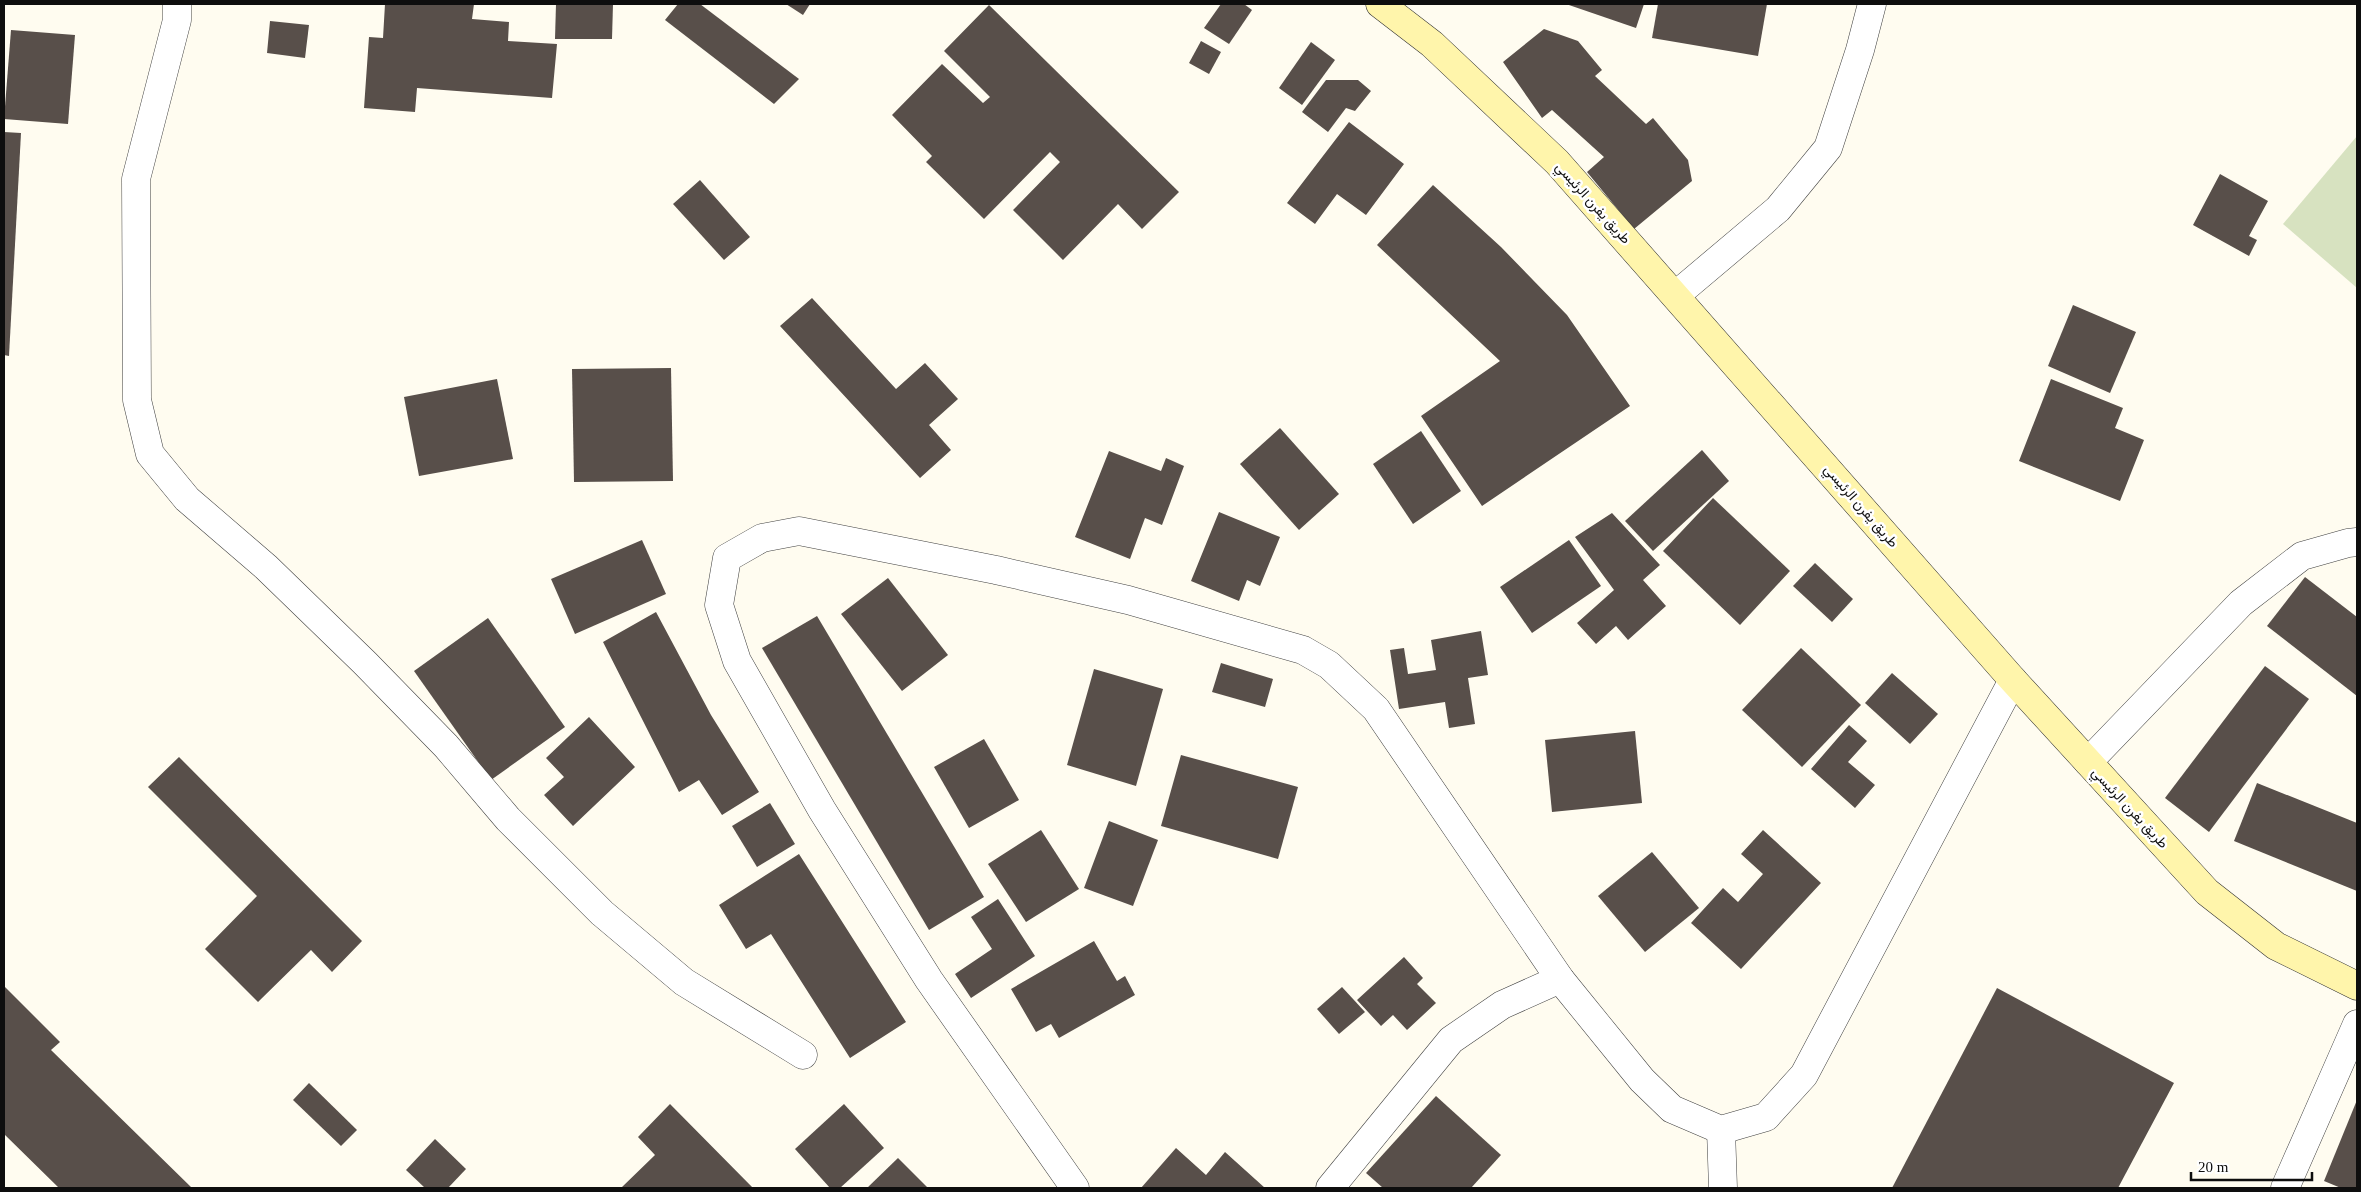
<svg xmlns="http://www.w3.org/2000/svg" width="2361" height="1192" viewBox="0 0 2361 1192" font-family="'Times New Roman',Vazirmatn,serif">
<rect width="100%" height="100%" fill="#fffcf0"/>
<!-- cemetery -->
<path fill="#d7e2c0" d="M 2357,136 L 2357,288 L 2283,224 Z"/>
<!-- building -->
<g fill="#584f4a">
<path d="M 385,4 L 474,4 L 472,19 L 509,22 L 508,41 L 557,44 L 552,98 L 417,88 L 415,112 L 364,108 L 369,37 L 383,38 Z"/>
<path d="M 556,4 L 613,4 L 612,39 L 555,39 Z"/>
<path d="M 678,4 L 700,4 L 799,79 L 774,104 L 665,20 Z"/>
<path d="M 786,4 L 810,4 L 803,15 Z"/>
<path d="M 1221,4 L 1244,4 L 1252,10 L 1229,44 L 1204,28 Z"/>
<path d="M 1566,4 L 1644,4 L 1636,28 Z"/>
<path d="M 1658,4 L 1767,4 L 1758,56 L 1652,38 Z"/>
<path d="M 989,5 L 1179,192 L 1142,229 L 1118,204 L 1063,260 L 1013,210 L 1060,162 L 1050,152 L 984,219 L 926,162 L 932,156 L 892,115 L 942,64 L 983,103 L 990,97 L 944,51 Z"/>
<path d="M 270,21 L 309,25 L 305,58 L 267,53 Z"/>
<path d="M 1544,29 L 1578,41 L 1602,70 L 1595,76 L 1646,124 L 1653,118 L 1688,160 L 1692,181 L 1634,229 L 1587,172 L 1604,157 L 1552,110 L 1542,118 L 1503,62 Z"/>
<path d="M 11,30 L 75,35 L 68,124 L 4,119 Z"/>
<path d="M 1201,41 L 1221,52 L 1209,74 L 1189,63 Z"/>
<path d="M 1311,42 L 1335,60 L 1302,105 L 1279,88 Z"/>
<path d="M 1326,80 L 1358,80 L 1371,91 L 1355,111 L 1346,108 L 1328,132 L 1302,112 Z"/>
<path d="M 1349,122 L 1404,164 L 1366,215 L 1337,194 L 1315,224 L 1287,203 Z"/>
<path d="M 4,132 L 21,133 L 9,356 L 4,355 Z"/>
<path d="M 2220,174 L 2268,201 L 2249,236 L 2257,240 L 2249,256 L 2193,225 Z"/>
<path d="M 700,180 L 750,237 L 724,260 L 673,204 Z"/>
<path d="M 1433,185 L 1501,247 L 1567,315 L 1630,406 L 1482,506 L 1421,416 L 1500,361 L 1377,245 Z"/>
<path d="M 812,298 L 896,389 L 925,363 L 958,399 L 929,425 L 951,450 L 920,478 L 780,326 Z"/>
<path d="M 2073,305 L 2136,332 L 2110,393 L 2048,366 Z"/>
<path d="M 671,368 L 673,481 L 574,482 L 572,369 Z"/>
<path d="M 497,379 L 513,459 L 419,476 L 404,397 Z"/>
<path d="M 2051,379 L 2123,408 L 2115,428 L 2144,440 L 2120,501 L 2019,461 Z"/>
<path d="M 1280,428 L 1339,494 L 1299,530 L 1240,464 Z"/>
<path d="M 1421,431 L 1461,491 L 1413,524 L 1373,464 Z"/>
<path d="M 1702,450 L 1729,481 L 1653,551 L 1625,521 Z"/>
<path d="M 1109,451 L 1161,471 L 1166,458 L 1184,466 L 1162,525 L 1145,518 L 1130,559 L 1075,537 Z"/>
<path d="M 1713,498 L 1790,571 L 1740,625 L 1663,551 Z"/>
<path d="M 1219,512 L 1280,537 L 1260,586 L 1247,580 L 1239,601 L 1191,581 Z"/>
<path d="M 1612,513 L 1660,565 L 1643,580 L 1666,606 L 1628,640 L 1616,626 L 1596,644 L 1577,623 L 1614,590 L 1575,537 Z"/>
<path d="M 642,540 L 666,594 L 575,634 L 551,579 Z"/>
<path d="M 1569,540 L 1601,586 L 1532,633 L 1500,587 Z"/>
<path d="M 1815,563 L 1853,599 L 1832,622 L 1793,586 Z"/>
<path d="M 2305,577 L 2357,617 L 2357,696 L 2267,626 Z"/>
<path d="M 888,578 L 948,655 L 902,691 L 841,614 Z"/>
<path d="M 656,612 L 711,715 L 759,792 L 722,815 L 699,780 L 679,792 L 603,642 Z"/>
<path d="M 817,616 L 984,897 L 929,930 L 762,648 Z"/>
<path d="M 488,618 L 565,727 L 491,780 L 414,671 Z"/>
<path d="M 1481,631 L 1488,675 L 1468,678 L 1475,724 L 1449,728 L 1445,702 L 1399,709 L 1390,650 L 1404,648 L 1408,674 L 1436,670 L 1431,640 Z"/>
<path d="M 1801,648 L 1861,705 L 1802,767 L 1742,710 Z"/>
<path d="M 1221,663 L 1273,679 L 1265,707 L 1212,692 Z"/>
<path d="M 2265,666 L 2309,699 L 2209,832 L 2165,798 Z"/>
<path d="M 1094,669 L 1163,689 L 1136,786 L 1067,765 Z"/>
<path d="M 1892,673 L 1938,714 L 1910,744 L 1865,703 Z"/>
<path d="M 589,717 L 635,767 L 573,826 L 544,795 L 564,777 L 546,758 Z"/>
<path d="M 1849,725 L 1867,741 L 1848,762 L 1875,785 L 1855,808 L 1811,769 Z"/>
<path d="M 1635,731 L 1642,803 L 1552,812 L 1545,740 Z"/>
<path d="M 984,739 L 1019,800 L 969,828 L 934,767 Z"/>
<path d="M 1181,755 L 1298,787 L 1278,859 L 1161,826 Z"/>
<path d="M 179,757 L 362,941 L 332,972 L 311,950 L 258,1002 L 205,949 L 257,896 L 148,787 Z"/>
<path d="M 2257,783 L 2357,823 L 2357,891 L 2234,841 Z"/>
<path d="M 770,803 L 795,844 L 757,867 L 732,826 Z"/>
<path d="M 1109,821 L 1158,840 L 1133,906 L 1084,888 Z"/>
<path d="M 1041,830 L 1079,889 L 1026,922 L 988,864 Z"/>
<path d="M 1763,830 L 1821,883 L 1741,969 L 1691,923 L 1723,888 L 1738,902 L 1763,874 L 1741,854 Z"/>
<path d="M 1652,852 L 1699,908 L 1645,952 L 1598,896 Z"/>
<path d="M 799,854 L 906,1022 L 850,1058 L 771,934 L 746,949 L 719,905 Z"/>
<path d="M 998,899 L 1035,956 L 971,998 L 955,974 L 992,949 L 971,917 Z"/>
<path d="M 1094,941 L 1117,981 L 1125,976 L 1135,995 L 1059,1038 L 1051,1024 L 1036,1032 L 1011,989 Z"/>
<path d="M 1404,957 L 1423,978 L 1417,984 L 1436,1003 L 1407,1030 L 1393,1015 L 1381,1026 L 1357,1000 Z"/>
<path d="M 4,986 L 60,1042 L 51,1050 L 192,1188 L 59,1188 L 4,1134 Z"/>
<path d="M 1342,987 L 1365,1012 L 1339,1034 L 1317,1009 Z"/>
<path d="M 1997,988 L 2174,1083 L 2118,1188 L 1892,1188 Z"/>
<path d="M 309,1083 L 357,1130 L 341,1146 L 293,1100 Z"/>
<path d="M 1436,1096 L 1501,1155 L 1471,1188 L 1383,1188 L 1366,1173 Z"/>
<path d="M 2357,1100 L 2357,1188 L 2341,1188 L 2324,1181 Z"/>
<path d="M 670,1104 L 753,1188 L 621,1188 L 655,1155 L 638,1137 Z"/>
<path d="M 844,1104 L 884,1148 L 840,1188 L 830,1188 L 795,1149 Z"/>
<path d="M 435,1139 L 466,1169 L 448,1188 L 425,1188 L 406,1170 Z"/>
<path d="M 1176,1148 L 1206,1175 L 1225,1152 L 1265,1188 L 1141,1188 Z"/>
<path d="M 898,1158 L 928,1188 L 867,1188 Z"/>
</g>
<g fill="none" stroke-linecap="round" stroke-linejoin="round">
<!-- street casing -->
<g stroke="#414141" stroke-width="29">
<g id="street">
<path d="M 177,4 L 177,20 L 136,179 L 137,400 L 150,454 L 187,499 L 266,567 L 365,663 L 446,746 L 508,819 L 602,913 L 684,982 L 803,1055"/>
<path d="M 1676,295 L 1778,209 L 1828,148 L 1860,50 L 1872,4"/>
<path d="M 2088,762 L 2241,603 L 2302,556 L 2348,543 L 2357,542"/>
<path d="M 1721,1130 L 1723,1188"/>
<path d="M 1075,1188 L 929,980 L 822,810 L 737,661 L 719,605 L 727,558 L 762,538 L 799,531 L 996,570 L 1128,600 L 1303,650 L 1329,665 L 1376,709 L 1560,979 L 1642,1080 L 1672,1109 L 1721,1130 L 1766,1117 L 1804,1075 L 2013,680"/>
<path d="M 1330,1188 L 1451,1040 L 1502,1005 L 1560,979"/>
<path d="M 2285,1188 L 2357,1024"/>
</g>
</g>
<!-- secondary casing -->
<g stroke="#303030" stroke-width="29">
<path id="secondary" d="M 1380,4 L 1432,44 L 1557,162 L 2013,680 L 2207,892 L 2276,946 L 2357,986"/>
</g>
<!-- street -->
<use href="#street" stroke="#fff" stroke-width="28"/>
<!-- secondary -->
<use href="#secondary" stroke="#fff5ab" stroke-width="28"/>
</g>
<g text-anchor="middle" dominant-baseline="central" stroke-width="5" stroke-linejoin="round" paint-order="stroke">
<!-- street labels -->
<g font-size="14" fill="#0e0e0e" stroke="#fff">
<text transform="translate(1593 203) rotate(48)">طريق يفرن الرئيسي</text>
<text transform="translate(1861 506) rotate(49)">طريق يفرن الرئيسي</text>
<text transform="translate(2130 808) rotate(47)">طريق يفرن الرئيسي</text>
</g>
</g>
<!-- border -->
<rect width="2361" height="1192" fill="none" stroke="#0e0e0e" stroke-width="10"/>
<!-- scale -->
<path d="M2191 1172v8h121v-8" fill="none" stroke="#0e0e0e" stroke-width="2.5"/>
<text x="2198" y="1172" font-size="15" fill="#0e0e0e" stroke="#ffffff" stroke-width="4" paint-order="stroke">20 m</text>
</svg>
